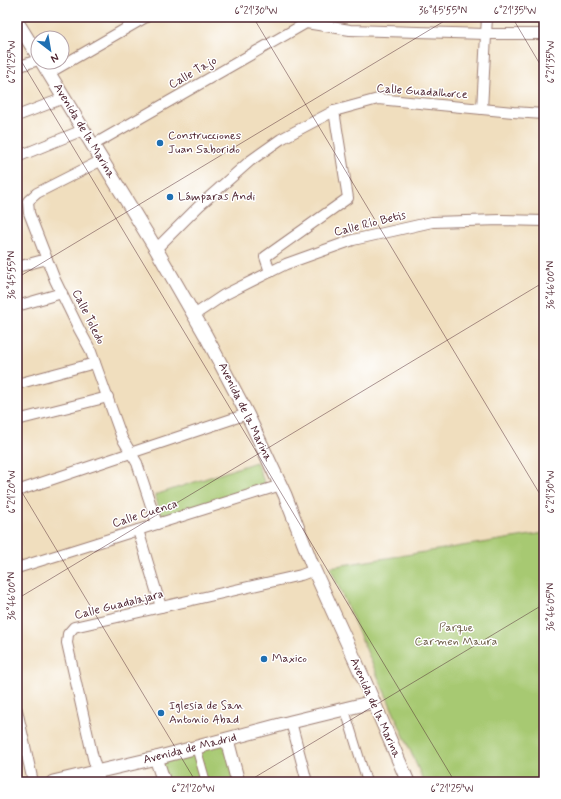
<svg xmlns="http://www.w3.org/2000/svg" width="561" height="799" viewBox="0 0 561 799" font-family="Mynerve,sans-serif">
<rect width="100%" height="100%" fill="#fff"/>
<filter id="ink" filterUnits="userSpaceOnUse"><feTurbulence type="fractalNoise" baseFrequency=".025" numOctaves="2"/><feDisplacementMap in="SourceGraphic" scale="8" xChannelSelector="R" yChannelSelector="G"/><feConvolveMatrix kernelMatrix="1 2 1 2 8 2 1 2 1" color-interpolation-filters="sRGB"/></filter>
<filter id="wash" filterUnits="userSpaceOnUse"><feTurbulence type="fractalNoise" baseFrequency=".012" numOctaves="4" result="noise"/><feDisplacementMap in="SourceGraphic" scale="16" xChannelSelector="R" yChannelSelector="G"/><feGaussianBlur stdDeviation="0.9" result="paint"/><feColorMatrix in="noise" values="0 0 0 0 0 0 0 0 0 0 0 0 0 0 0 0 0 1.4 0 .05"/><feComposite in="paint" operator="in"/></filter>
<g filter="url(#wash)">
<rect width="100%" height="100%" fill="#f0debe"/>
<!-- green -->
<g fill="#a7c972" stroke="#78744e">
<path d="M 256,462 L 265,484 L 162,518 L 155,495 Z"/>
<path d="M 544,533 L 544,782 L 424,782 L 330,567 Z"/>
<path d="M 227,740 L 239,782 L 163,782 L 156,758 Z"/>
</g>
</g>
<g filter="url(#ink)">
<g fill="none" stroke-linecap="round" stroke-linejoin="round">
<!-- pedestrian casing -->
<g stroke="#9d7e74" stroke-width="10">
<g id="pedestrian">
<path d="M 345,710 L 367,782"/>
<path d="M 196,747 L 206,782"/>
</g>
</g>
<!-- minor casing -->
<g stroke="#9d7e74" stroke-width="12">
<g id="minor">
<path d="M 17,67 L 38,60"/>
<path d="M 49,73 L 146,17"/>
<path d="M 482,109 L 487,17"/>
<path d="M 17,116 L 64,98"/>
<path d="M 93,145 L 306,23 L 350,30 L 486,34 L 544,34"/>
<path d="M 17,157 L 83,130"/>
<path d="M 102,160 L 37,193 L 28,201 L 29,213 L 55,280 L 79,329 L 90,349 L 122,438 L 137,463 L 157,524"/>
<path d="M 156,249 L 199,206 L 250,161 L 281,139 L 334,111 L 378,99 L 513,112 L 544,114"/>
<path d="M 17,267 L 47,259"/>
<path d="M 270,272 L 265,257 L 348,198 L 334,111"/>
<path d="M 17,306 L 62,293"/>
<path d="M 194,315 L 224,295 L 286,264 L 353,240 L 432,222 L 501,220 L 544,221"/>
<path d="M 17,384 L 95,363"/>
<path d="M 17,420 L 108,397"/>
<path d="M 17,491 L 247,414"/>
<path d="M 138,530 L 161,607"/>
<path d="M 17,568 L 281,485"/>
<path d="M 17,710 L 33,782"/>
<path d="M 291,722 L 307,782"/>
<path d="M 100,782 L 93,758 L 67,643 L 68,634 L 74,627 L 301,575 L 314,570"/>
</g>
</g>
<!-- tertiary casing -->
<g stroke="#9d7e74" stroke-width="15">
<g id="tertiary">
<path d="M 17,22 L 38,56"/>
<path d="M 42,62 L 156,249 L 206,336 L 247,414 L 285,495 L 314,570 L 365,682 L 408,782"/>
<path d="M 227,740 L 238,782"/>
<path d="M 156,758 L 164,782"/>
<path d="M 53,782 L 156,758 L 291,722 L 373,702"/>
</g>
</g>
<!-- pedestrian -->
<use href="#pedestrian" stroke="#fff" stroke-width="8"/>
<!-- minor -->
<use href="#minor" stroke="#fff" stroke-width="10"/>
<!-- tertiary -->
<use href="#tertiary" stroke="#fff" stroke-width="13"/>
</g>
</g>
<!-- ticks -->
<path fill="none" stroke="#4a1f2b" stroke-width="1" stroke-opacity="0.45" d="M 253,17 L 544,501M 512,17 L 544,71M 17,54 L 455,782M 17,278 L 451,17M 17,484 L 196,782M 17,599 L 544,282M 247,782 L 544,604"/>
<!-- markers -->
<g fill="#1f6fb2" stroke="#fff" stroke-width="1.5">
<circle cx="160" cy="143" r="4"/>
<circle cx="170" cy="197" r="4"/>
<circle cx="264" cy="659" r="4"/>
<circle cx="161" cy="713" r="4"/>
</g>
<g text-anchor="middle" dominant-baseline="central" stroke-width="3" stroke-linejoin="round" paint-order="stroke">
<!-- street labels -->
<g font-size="12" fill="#4a1f2b" stroke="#fff">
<text transform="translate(193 73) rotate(-30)">Calle Tajo</text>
<text transform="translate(422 92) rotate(4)">Calle Guadalhorce</text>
<text transform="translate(84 131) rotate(59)">Avenida de la Marina</text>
<text transform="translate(370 224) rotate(-14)">Calle Río Betis</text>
<text transform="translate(88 317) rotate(64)">Calle Toledo</text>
<text transform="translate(245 412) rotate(64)">Avenida de la Marina</text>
<text transform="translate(145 514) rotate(-18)">Calle Cuenca</text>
<text transform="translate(119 605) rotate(-14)">Calle Guadalajara</text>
<text transform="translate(375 708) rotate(66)">Avenida de la Marina</text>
<text transform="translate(190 749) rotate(-14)">Avenida de Madrid</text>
</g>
<!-- poi labels -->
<g font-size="12" fill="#4a1f2b" stroke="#fff" text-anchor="start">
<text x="168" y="136">Construcciones<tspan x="168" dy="14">Juan Saborido</tspan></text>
<text x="178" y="197">Lámparas Andi</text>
<text x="272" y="659">Maxico</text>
<text x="169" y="706">Iglesia de San<tspan x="169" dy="14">Antonio Abad</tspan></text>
</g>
<!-- park labels -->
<g font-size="12" fill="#6b5a44" stroke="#fff">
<text x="456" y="628">Parque<tspan x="456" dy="14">Carmen Maura</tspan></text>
</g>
</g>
<!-- margin -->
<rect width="561" height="799" fill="none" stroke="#fff" stroke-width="44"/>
<!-- north arrow -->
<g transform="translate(50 50) rotate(149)"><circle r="19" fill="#ffffff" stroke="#b7a5aa"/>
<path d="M0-3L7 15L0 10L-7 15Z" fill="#1f6fb2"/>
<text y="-6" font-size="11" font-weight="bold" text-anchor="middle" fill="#4a1f2b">N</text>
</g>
<rect x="22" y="22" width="517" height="755" fill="none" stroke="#4a1f2b" stroke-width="1.5"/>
<g font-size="10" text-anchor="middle" fill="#4a1f2b">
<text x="256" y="14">6°21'30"W</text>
<text x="443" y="14">36°45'55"N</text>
<text x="515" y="14">6°21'35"W</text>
<text transform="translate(11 62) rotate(-90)" y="4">6°21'25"W</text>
<text transform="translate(550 62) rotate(-90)" y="4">6°21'35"W</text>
<text transform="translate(11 275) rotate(-90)" y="4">36°45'55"N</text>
<text transform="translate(550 285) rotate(-90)" y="4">36°46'00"N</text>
<text transform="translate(11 492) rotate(-90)" y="4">6°21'20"W</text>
<text transform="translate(550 492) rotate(-90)" y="4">6°21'30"W</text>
<text transform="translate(11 596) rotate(-90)" y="4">36°46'00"N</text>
<text transform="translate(550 607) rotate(-90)" y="4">36°46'05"N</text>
<text x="193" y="792">6°21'20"W</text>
<text x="452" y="792">6°21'25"W</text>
</g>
</svg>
